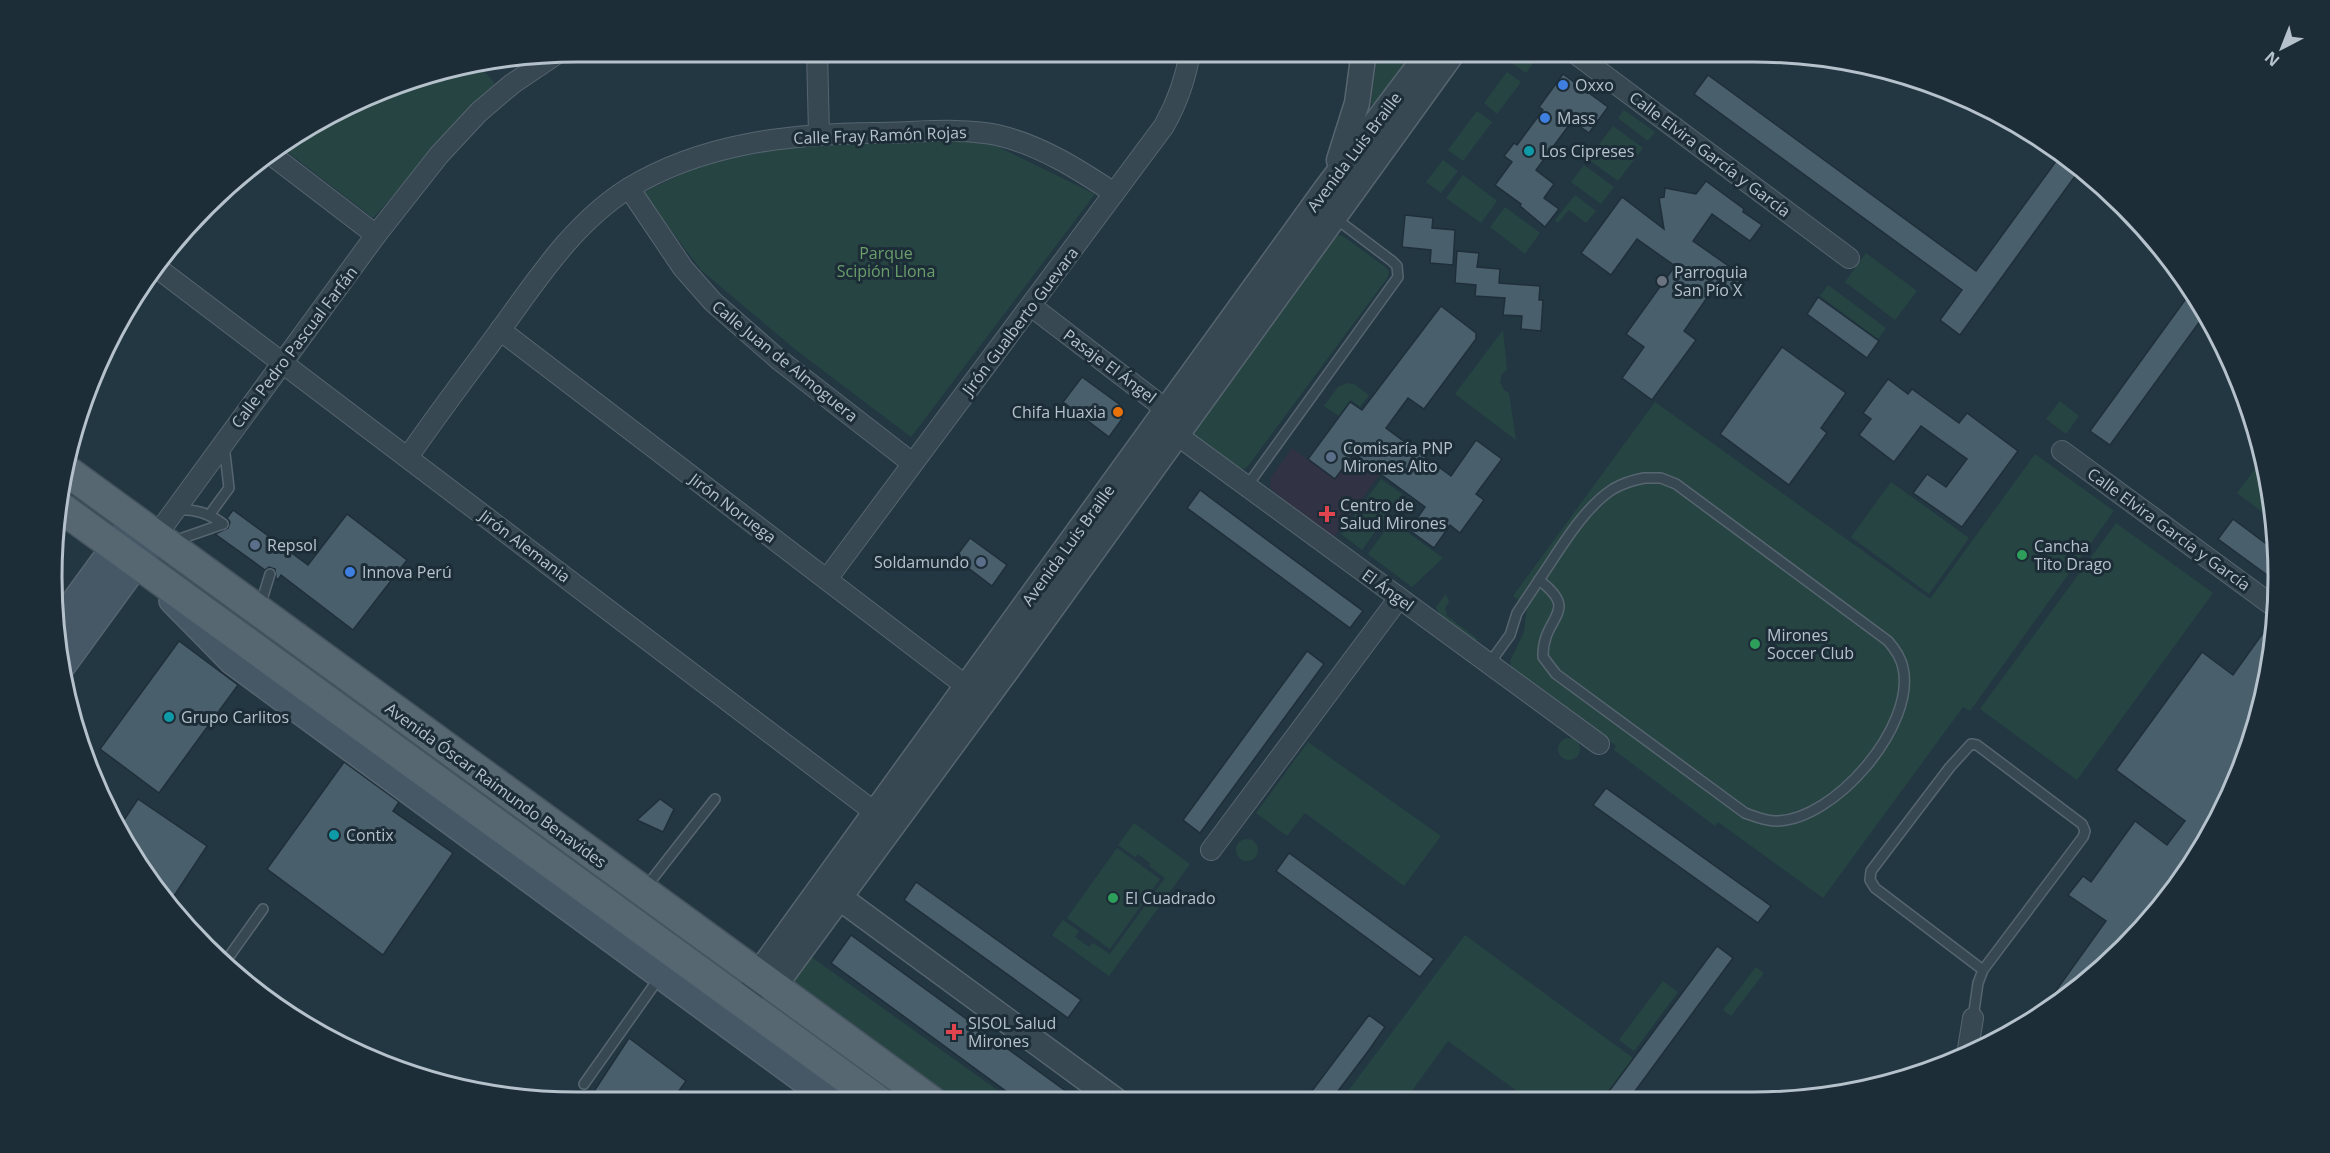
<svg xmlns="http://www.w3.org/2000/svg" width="2330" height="1153" viewBox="0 0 2330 1153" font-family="'Open Sans',sans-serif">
<rect width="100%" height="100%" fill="#233743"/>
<!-- medical -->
<path fill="#313243" d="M 1292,448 L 1334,479 L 1353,454 L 1380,474 L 1334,537 L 1274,492 L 1270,487 L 1271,477 Z"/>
<!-- green -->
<g fill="#264442">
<path d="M 1378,51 L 1417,51 L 1375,106 L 1371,103 Z"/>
<path d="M 1523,51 L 1542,51 L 1526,73 L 1513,64 Z"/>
<path d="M 480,67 L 495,83 L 373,218 L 281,147 L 407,79 Z"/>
<path d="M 1507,72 L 1521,82 L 1497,114 L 1484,103 Z"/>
<path d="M 1624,110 L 1655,132 L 1648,141 L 1618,118 Z"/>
<path d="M 1477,111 L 1492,122 L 1463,161 L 1448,150 Z"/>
<path d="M 1613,126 L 1643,148 L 1618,181 L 1588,159 Z"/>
<path d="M 852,137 L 986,141 L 1095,194 L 911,437 L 796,350 L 702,271 L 642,193 L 707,162 Z"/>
<path d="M 1443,160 L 1458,171 L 1441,193 L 1426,182 Z"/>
<path d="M 1584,165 L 1614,187 L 1601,204 L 1571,182 Z"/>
<path d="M 1463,175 L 1497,201 L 1481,223 L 1446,198 Z"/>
<path d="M 1575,195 L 1596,211 L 1586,223 L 1569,210 L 1558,223 L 1555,220 Z"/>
<path d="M 1505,207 L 1540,233 L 1525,254 L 1490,227 Z"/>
<path d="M 1338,235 L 1343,236 L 1384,266 L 1389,271 L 1388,277 L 1248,466 L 1244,469 L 1239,468 L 1194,437 L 1192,433 L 1333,238 Z"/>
<path d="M 1866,253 L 1917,291 L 1895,320 L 1845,282 Z"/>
<path d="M 1828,285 L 1886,328 L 1878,339 L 1820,296 Z"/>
<path d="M 1503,330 L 1507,369 L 1502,374 L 1500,382 L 1504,390 L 1509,393 L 1516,440 L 1455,394 Z"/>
<path d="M 1348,383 L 1354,384 L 1369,395 L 1360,407 L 1351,400 L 1339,416 L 1324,406 L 1338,387 Z"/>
<path d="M 2060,401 L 2079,416 L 2066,434 L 2046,419 Z"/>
<path d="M 1655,402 L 1930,599 L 2035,454 L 2114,511 L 1970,711 L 1963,707 L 1823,898 L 1718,822 L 1715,826 L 1614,750 L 1616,746 L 1511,668 L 1510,661 L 1524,632 L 1527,607 L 1513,596 Z"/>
<path d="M 2264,457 L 2269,474 L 2273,520 L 2237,493 Z"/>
<path d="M 1381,479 L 1402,494 L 1362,550 L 1341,534 Z"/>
<path d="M 1891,482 L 1969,538 L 1929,594 L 1851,537 Z"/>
<path d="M 1392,521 L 1443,558 L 1412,587 L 1368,554 Z"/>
<path d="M 2116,523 L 2213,593 L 2077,780 L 1980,709 Z"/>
<path d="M 1446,594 L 1449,602 L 1445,608 L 1447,616 L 1479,640 L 1474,640 L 1439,614 L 1436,607 Z"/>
<circle cx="1569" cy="749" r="11"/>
<path d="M 1308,742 L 1441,836 L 1404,886 L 1305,813 L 1287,836 L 1256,813 Z"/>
<path d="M 1134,823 L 1190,864 L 1109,976 L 1052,935 L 1063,920 L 1079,931 L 1075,937 L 1089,947 L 1093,943 L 1110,954 L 1165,878 L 1149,866 L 1151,864 L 1138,854 L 1135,857 L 1118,845 Z"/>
<circle cx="1247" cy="850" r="11"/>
<path d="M 1117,848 L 1160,879 L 1110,949 L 1067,918 Z"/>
<path d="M 1465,935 L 1633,1058 L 1603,1098 L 1528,1099 L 1448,1041 L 1406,1099 L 1342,1099 Z"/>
<path d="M 806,953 L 1011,1100 L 956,1101 L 791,983 Z"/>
<path d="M 1756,967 L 1764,973 L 1731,1016 L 1723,1010 Z"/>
<path d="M 1663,981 L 1678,992 L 1634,1051 L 1619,1040 Z"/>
</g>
<!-- building -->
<g fill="#495f6b" stroke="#1f2f3a" stroke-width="1.5">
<path d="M 1563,74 L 1608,107 L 1589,133 L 1572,121 L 1536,170 L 1554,184 L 1544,198 L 1559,209 L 1545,227 L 1520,206 L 1521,204 L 1495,185 L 1512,162 L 1504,156 L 1514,143 L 1517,145 L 1543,110 L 1539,107 Z"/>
<path d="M 1708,75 L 1976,271 L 2062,153 L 2081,168 L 1960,335 L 1940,320 L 1962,290 L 1694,94 Z"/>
<path d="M 1706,181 L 1744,209 L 1743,212 L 1762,225 L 1750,241 L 1712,214 L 1693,241 L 1743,276 L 1726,299 L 1713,289 L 1684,331 L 1696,340 L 1652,400 L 1622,378 L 1644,347 L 1626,334 L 1675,266 L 1637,239 L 1611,275 L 1581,253 L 1622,197 L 1664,229 L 1659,198 L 1664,197 L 1665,188 L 1696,194 Z"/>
<path d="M 1405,215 L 1433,218 L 1432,228 L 1455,230 L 1453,265 L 1430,263 L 1431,250 L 1402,247 Z"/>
<path d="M 1457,251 L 1479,253 L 1477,267 L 1500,269 L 1499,283 L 1540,286 L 1539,300 L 1543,300 L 1541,331 L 1521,329 L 1522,316 L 1503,315 L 1505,298 L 1475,296 L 1476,285 L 1455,283 Z"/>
<path d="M 2193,289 L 2206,313 L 2110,445 L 2090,431 Z"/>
<path d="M 1818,297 L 1879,341 L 1867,358 L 1807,314 Z"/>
<path d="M 1441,306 L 1476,333 L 1476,339 L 1424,409 L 1408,398 L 1386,428 L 1451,476 L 1476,440 L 1502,459 L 1476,494 L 1484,500 L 1460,533 L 1450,525 L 1434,548 L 1409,530 L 1425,507 L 1353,454 L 1335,479 L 1308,459 L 1350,402 L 1362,410 Z"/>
<path d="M 1782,347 L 1846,393 L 1821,428 L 1827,433 L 1789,485 L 1720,434 Z"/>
<path d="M 1082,377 L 1119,404 L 1122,419 L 1109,437 L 1063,402 Z"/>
<path d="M 1888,379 L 1908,394 L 1912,389 L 1959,423 L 1967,413 L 2018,451 L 1962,527 L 1913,493 L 1927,474 L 1946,487 L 1967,459 L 1921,426 L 1894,462 L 1859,435 L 1871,419 L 1863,413 Z"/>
<path d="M 1200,490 L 1363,611 L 1350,628 L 1187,508 Z"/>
<path d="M 233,510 L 308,565 L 347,514 L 407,560 L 353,630 L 281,575 L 278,580 L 276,578 L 275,569 L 269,567 L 265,570 L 215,534 L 228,528 L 230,522 L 227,518 Z"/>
<path d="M 2233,519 L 2277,552 L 2278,583 L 2218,539 Z"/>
<path d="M 970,538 L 1007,565 L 992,586 L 955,558 Z"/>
<path d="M 2273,619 L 2271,659 L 2263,669 L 2269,674 L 2269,679 L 2239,778 L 2183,874 L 2182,873 L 2140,927 L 2129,938 L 2123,934 L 2099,968 L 2074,993 L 2040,1013 L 2106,921 L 2068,895 L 2083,876 L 2091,882 L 2135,821 L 2167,845 L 2185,821 L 2116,770 L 2202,652 L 2233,675 Z"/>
<path d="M 179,641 L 238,685 L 159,793 L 100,749 Z"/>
<path d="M 1307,651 L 1324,664 L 1200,833 L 1183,820 Z"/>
<path d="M 344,762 L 399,802 L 393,811 L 453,853 L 383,955 L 267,869 Z"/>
<path d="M 1606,788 L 1771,906 L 1758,923 L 1593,805 Z"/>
<path d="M 138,799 L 207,846 L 168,905 L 159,896 L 118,829 Z"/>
<path d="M 660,799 L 674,809 L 663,832 L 637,820 Z"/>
<path d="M 1289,853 L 1434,959 L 1420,977 L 1276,871 Z"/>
<path d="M 916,882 L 1081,1000 L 1068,1018 L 904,900 Z"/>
<path d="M 851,935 L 1078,1100 L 1018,1100 L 831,963 Z"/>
<path d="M 1717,946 L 1733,958 L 1630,1098 L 1604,1098 Z"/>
<path d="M 1369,1015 L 1385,1027 L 1369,1050 L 1332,1099 L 1306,1099 Z"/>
<path d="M 629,1038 L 686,1081 L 671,1102 L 587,1102 Z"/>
</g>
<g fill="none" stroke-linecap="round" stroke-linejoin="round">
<!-- service casing -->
<g stroke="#566570" stroke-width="12">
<g id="service">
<path d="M 1644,478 L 1661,478 L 1676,484 L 1888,641 C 1895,649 1901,657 1903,668 C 1916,726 1834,821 1776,821 C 1765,821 1756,817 1745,813 L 1556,674 L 1543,657 C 1542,615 1582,613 1539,580 C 1559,551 1583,508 1613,489 C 1623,483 1634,480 1644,478 Z"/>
<path d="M 1247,486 L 1398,277 L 1397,266 L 1392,261 L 1335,218"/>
<path d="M 175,510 C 194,509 207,512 223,524"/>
<path d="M 210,514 L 229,488 L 224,445"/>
<path d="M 174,541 L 223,524"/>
<path d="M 260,606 L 270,574"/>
<path d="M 1489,664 L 1510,635 L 1517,613 L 1539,580"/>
<path d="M 646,887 L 715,799"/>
<path d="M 223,965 L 263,909"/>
<path d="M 1973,1018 L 1978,983 L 1983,970 L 2083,837 L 2085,831 L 2082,824 L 1977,745 L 1971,744 L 1950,767 L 1871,871 L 1870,880 L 1875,888 L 1983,970"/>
<path d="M 584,1084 L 659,978"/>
</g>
</g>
<!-- minor casing -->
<g stroke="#566570" stroke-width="22">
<g id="minor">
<path d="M 817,51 L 819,134"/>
<path d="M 1572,51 L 1849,258"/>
<path d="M 269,153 L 376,235"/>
<path d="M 629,188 L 683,268 L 713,302 L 778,359 L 912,463"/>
<path d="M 156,267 L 885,820"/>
<path d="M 1031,306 L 1167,410 L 1177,435 L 1599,744"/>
<path d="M 500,330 L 966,686"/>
<path d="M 2062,451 L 2276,608"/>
<path d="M 408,457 C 439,412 472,369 504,325 C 540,275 576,221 629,188 C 703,143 790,134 874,133 C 913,133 960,127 997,135 C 1040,145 1078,169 1114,193"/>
<path d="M 156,536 L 376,235 L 439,155 L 479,112 L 512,84 L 555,55"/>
<path d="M 827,579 L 1164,126 C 1178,101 1186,79 1190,51"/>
<path d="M 1211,850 L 1399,598"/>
<path d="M 1967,1055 L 1973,1018"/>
</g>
</g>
<!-- tertiary casing -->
<g stroke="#566570" stroke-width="27">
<g id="tertiary">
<path d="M 1339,160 L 1357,103 L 1364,51"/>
<path d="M 840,898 L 1115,1100"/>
<path d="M 773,988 L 1007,670 L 1454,51"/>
<path d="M 753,1023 L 750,997 L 757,976 L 1326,189 L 1430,51"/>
</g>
</g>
<!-- secondary casing -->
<g stroke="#566570" stroke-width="30">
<g id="secondary">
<path d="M 173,600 L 233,661 L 833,1101"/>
<path d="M 56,628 L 135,520"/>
<path d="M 62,665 L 156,536"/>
</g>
</g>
<!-- primary casing -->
<g stroke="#45545f" stroke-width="33">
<g id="primary">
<path d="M 63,468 L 931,1101"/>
<path d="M 60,507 L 878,1101"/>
</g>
</g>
<!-- service -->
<use href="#service" stroke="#384852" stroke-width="9"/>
<!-- minor -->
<use href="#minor" stroke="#384852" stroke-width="20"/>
<!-- tertiary -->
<use href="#tertiary" stroke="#384852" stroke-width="24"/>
<!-- secondary -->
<use href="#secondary" stroke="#465866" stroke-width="27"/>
<!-- primary -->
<use href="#primary" stroke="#566772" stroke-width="30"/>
</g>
<!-- markers -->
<g fill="#3f7fe0" stroke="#1d2d38" stroke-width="2">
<circle cx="1563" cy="85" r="6"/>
<circle cx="1545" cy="118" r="6"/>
<circle cx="350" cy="572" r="6"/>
</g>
<g fill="#0f9aa8" stroke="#1d2d38" stroke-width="2">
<circle cx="1529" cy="151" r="6"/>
<circle cx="169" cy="717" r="6"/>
<circle cx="334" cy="835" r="6"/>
</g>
<circle fill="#6b7280" stroke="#1d2d38" stroke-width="2" cx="1662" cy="281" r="6"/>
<circle fill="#e8710a" stroke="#1d2d38" stroke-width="2" cx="1118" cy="412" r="6"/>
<g fill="#5c6f8a" stroke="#1d2d38" stroke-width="2">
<circle cx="1331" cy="457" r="6"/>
<circle cx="255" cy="545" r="6"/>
<circle cx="981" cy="562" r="6"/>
</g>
<g fill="#e0444e" stroke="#1d2d38" stroke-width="2">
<path d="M1324 505h6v6h6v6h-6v6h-6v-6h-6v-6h6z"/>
<path d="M951 1023h6v6h6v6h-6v6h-6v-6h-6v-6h6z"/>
</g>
<g fill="#2e9e5b" stroke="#1d2d38" stroke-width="2">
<circle cx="2022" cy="555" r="6"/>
<circle cx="1755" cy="644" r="6"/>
<circle cx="1113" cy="898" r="6"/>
</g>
<g text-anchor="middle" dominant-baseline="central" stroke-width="6" stroke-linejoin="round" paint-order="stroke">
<!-- poi labels -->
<g font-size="16" fill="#b5c2cc" stroke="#1d2d38" text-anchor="start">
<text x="1575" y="85">Oxxo</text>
<text x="1557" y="118">Mass</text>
<text x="1541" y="151">Los Cipreses</text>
<text x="1674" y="272">Parroquia<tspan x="1674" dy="18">San Pío X</tspan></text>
<text x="1106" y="412" text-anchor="end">Chifa Huaxia</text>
<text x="1343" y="448">Comisaría PNP<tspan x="1343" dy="18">Mirones Alto</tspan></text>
<text x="1340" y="505">Centro de<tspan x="1340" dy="18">Salud Mirones</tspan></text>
<text x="267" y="545">Repsol</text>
<text x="2034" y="546">Cancha<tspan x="2034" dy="18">Tito Drago</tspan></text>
<text x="969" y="562" text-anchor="end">Soldamundo</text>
<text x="362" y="572">Innova Perú</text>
<text x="1767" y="635">Mirones<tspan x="1767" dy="18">Soccer Club</tspan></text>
<text x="181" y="717">Grupo Carlitos</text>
<text x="346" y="835">Contix</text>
<text x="1125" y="898">El Cuadrado</text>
<text x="968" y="1023">SISOL Salud<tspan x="968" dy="18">Mirones</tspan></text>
</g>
<!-- street labels -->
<g font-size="16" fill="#b5c2cc" stroke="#1d2d38">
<text transform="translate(880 135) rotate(-2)">Calle Fray Ramón Rojas</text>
<text transform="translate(1354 152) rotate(-53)">Avenida Luis Braille</text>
<text transform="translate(1710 154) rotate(37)">Calle Elvira García y García</text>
<text transform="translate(1020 321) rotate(-53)">Jirón Gualberto Guevara</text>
<text transform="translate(294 347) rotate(-53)">Calle Pedro Pascual Farfán</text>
<text transform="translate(785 361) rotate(39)">Calle Juan de Almoguera</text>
<text transform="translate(1110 366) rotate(37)">Pasaje El Ángel</text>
<text transform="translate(733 508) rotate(37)">Jirón Noruega</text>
<text transform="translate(2169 529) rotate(36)">Calle Elvira García y García</text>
<text transform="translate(1068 545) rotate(-54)">Avenida Luis Braille</text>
<text transform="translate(525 546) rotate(37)">Jirón Alemania</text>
<text transform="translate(1388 590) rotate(36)">El Ángel</text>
<text transform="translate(496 785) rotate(36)">Avenida Óscar Raimundo Benavides</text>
</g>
<!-- park labels -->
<g font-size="16" fill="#6a9f6c" stroke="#1d2d38">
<text x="886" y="253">Parque<tspan x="886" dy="18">Scipión Llona</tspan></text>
</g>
</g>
<!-- crop -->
<path d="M0 0H2330V1153H0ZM577 62H1753A515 515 0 0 1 2268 577V577A515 515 0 0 1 1753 1092H577A515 515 0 0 1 62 577V577A515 515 0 0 1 577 62Z" fill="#1d2d38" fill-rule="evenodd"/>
<path fill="none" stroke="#b5c2cc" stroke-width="3" d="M577 62H1753A515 515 0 0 1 2268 577V577A515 515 0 0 1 1753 1092H577A515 515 0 0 1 62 577V577A515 515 0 0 1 577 62Z"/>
<!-- north arrow -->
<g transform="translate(2282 48) rotate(222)" stroke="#1d2d38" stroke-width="4.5" paint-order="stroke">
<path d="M0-4.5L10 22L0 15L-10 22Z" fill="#b5c2cc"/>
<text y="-9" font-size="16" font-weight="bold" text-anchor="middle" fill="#b5c2cc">N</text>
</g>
</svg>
